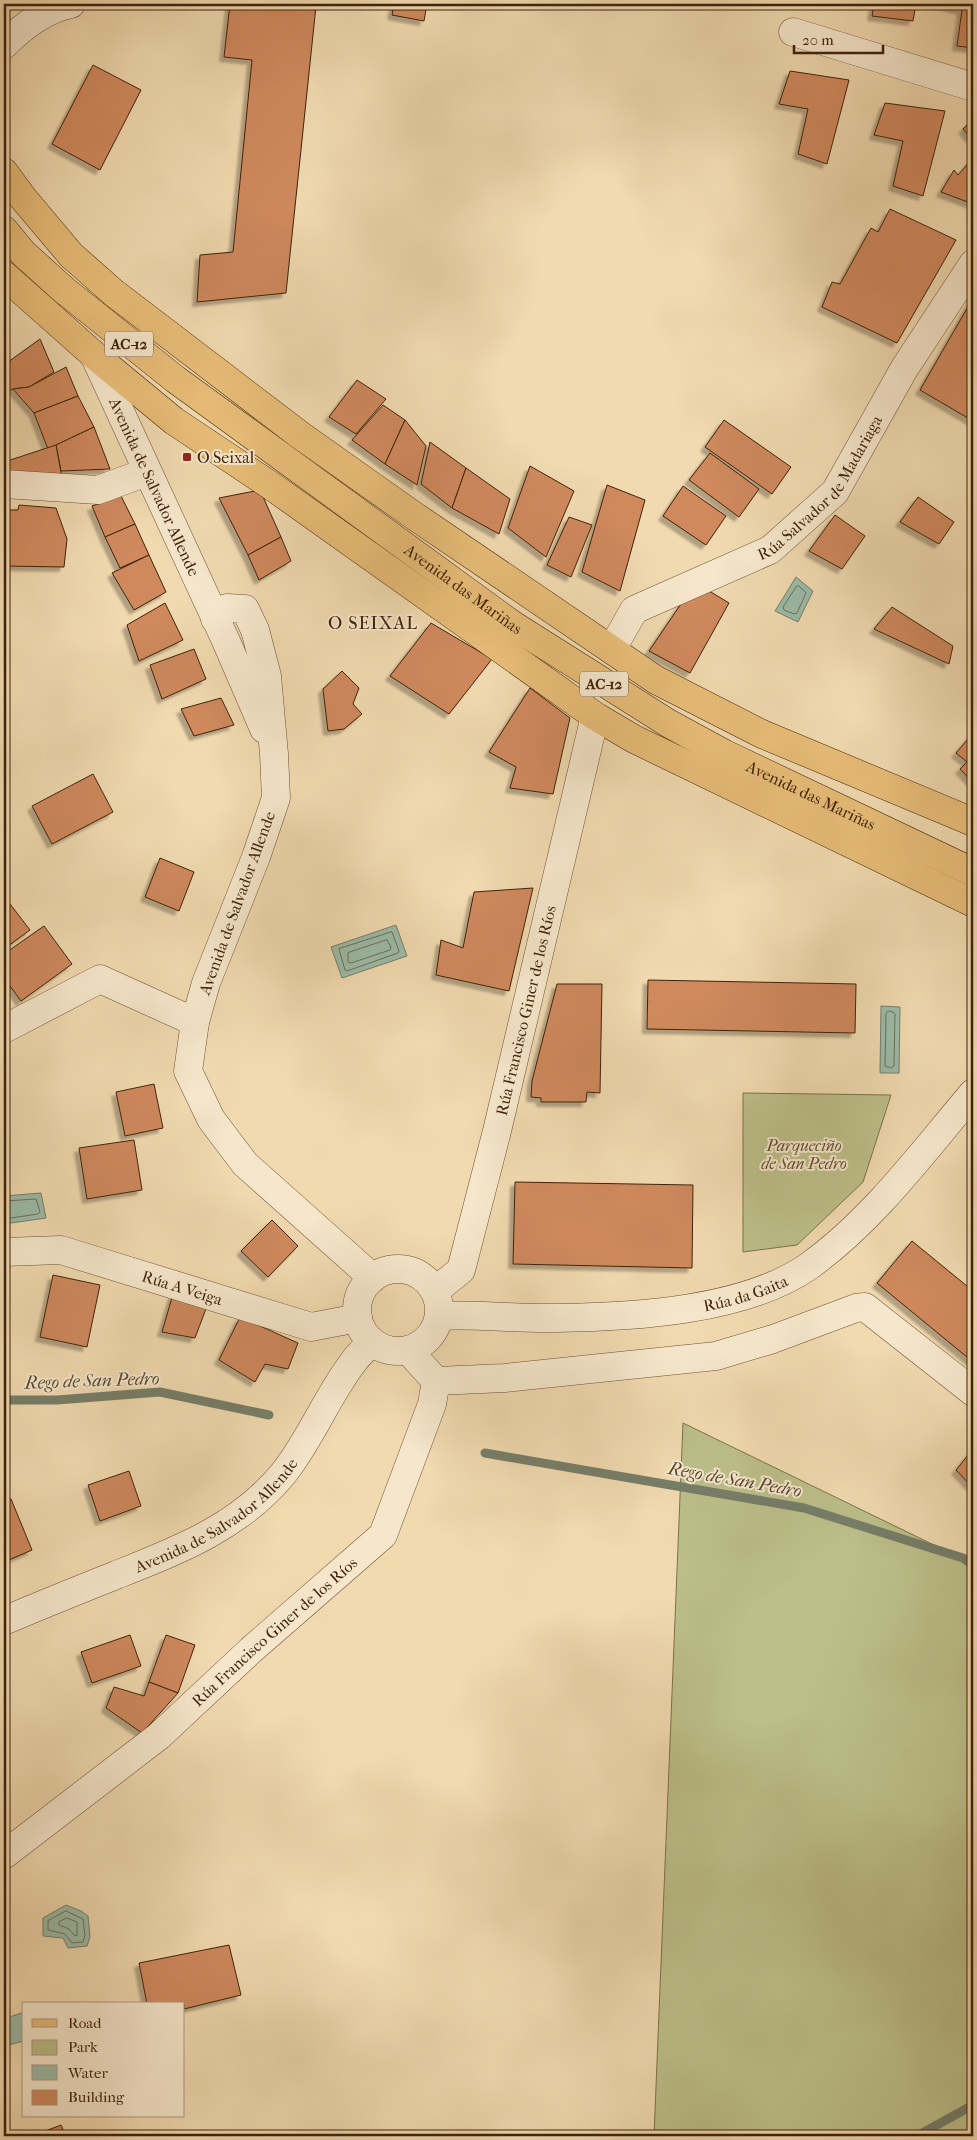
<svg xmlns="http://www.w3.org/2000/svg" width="977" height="2140" viewBox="0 0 977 2140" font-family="'IM FELL French Canon',serif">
<defs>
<filter id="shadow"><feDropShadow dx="-4.5" dy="4.5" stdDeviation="1" flood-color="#0004"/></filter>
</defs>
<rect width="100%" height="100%" fill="#f1dab0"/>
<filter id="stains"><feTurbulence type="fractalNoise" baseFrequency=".004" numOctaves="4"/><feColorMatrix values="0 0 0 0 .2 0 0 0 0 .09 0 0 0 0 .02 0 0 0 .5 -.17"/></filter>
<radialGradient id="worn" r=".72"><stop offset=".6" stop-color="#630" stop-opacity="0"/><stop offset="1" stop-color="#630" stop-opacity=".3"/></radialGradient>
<!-- green -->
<g fill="#bcbf8a" stroke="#7e704a">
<path d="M 743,1093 L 891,1095 L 863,1182 L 797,1245 L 743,1252 Z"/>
<path d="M 683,1423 L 936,1546 L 973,1568 L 973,2136 L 654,2136 Z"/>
</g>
<!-- water -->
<g fill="#9bbba8" stroke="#767e69">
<path d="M 796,577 L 813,591 L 798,622 L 775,611 Z"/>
<path d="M 396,925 L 407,956 L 342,978 L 331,947 Z"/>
<path d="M 881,1006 L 900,1007 L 899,1073 L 880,1073 Z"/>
<path d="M 41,1193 L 46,1218 L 4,1224 L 4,1196 Z"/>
<path d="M 66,1905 L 81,1911 L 88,1916 L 90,1937 L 87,1946 L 68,1948 L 63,1938 L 43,1936 L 43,1918 Z"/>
<path d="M 24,2012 L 24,2041 L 4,2046 L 4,2019 Z"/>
</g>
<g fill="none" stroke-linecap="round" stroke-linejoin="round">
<!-- shore -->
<g stroke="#6d6e59" stroke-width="1">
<path d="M 799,586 L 806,593 L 797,613 L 794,614 L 784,610 L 783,607 L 796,587 Z"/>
<path d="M 392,932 L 399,951 L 398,953 L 347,971 L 345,970 L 339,949 Z"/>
<path d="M 387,940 L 391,947 L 390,950 L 351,963 L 348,962 L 348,953 Z"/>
<path d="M 888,1011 L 893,1012 L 895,1014 L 894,1066 L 891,1068 L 885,1066 L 886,1014 Z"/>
<path d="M 4,1201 L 36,1199 L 40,1212 L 38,1214 L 4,1219"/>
<path d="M 66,1911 L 83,1919 L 85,1936 L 83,1942 L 72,1943 L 65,1934 L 48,1930 L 48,1921 Z"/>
<path d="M 67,1918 L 77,1922 L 77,1936 L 74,1935 L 69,1929 L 59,1925 L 59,1922 Z"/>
</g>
<!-- stream -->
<g stroke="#767e69" stroke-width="9">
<path d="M 4,1400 L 57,1400 L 160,1392 L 269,1415"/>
<path d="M 485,1453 L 804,1508 L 963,1558 L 973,1565"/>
<path d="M 917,2136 L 973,2105"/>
</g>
</g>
<!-- building -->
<g fill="#cf895d" stroke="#3f220a" filter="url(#shadow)">
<path d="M 230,4 L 316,6 L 286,293 L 197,302 L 200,255 L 233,252 L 252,60 L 224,57 Z"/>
<path d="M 394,4 L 427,4 L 424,21 L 392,15 Z"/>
<path d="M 874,4 L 916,4 L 913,21 L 872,16 Z"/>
<path d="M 940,4 L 973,4 L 973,48 L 957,46 L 962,10 Z"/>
<path d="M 93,65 L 141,90 L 100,170 L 52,144 Z"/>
<path d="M 790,71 L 849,80 L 827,164 L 798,154 L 808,109 L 779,104 Z"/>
<path d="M 885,103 L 945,111 L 923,196 L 893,186 L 903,141 L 874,135 Z"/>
<path d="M 973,119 L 973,140 L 963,129 Z"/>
<path d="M 973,158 L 973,204 L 941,192 L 954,170 L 958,175 Z"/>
<path d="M 890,209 L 956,240 L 897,343 L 822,307 L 832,282 L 840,284 L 871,228 L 878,232 Z"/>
<path d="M 973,298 L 973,421 L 920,390 Z"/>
<path d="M 40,339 L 54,372 L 29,387 L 13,389 L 4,394 L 4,365 Z"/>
<path d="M 66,367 L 78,396 L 34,413 L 13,389 L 29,387 Z"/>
<path d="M 357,380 L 386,399 L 356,434 L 329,417 Z"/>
<path d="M 78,396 L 94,427 L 48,449 L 34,413 Z"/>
<path d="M 383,405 L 405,420 L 385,464 L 352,440 Z"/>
<path d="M 405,420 L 426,446 L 417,485 L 385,464 Z"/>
<path d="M 724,420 L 791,467 L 772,494 L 705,447 Z"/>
<path d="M 94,427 L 110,469 L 61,471 L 56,445 Z"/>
<path d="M 430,442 L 466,468 L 452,508 L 421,484 Z"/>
<path d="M 56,445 L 62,478 L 4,477 L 4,462 Z"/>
<path d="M 710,453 L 759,489 L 739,517 L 689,480 Z"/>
<path d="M 530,466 L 574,491 L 546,557 L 508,528 Z"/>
<path d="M 466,468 L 510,499 L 499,534 L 452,508 Z"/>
<path d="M 607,485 L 645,500 L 620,591 L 582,572 Z"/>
<path d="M 683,486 L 726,516 L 706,545 L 663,516 Z"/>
<path d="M 260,490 L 281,537 L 248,555 L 219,498 Z"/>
<path d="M 121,496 L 135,524 L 105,537 L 92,506 Z"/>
<path d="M 918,497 L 954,522 L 939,544 L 900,522 Z"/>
<path d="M 19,505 L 56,508 L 67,539 L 64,567 L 4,566 L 4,510 L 18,510 Z"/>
<path d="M 835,515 L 865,536 L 842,569 L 809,551 Z"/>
<path d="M 569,517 L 592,525 L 571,577 L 547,565 Z"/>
<path d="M 135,524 L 149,555 L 120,568 L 105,537 Z"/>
<path d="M 281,537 L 291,561 L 259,580 L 248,555 Z"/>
<path d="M 149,555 L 166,592 L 134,610 L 112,573 Z"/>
<path d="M 701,586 L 729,603 L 690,673 L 649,651 L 685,598 Z"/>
<path d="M 165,603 L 183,640 L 139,661 L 127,625 Z"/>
<path d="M 892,607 L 953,646 L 949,664 L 874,629 Z"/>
<path d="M 431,623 L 492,659 L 449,714 L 390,676 Z"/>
<path d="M 194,649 L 206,679 L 162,699 L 150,665 Z"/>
<path d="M 342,671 L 359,688 L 353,704 L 362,714 L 344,729 L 328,731 L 323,689 Z"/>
<path d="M 530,688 L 570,718 L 553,794 L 510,788 L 516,767 L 489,752 Z"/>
<path d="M 221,698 L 234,725 L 194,736 L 181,709 Z"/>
<path d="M 973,733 L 973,783 L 960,769 L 967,762 L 956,753 Z"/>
<path d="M 93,774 L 113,812 L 52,844 L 32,806 Z"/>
<path d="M 160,858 L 194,872 L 179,911 L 145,897 Z"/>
<path d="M 533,888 L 509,991 L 436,975 L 441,940 L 463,948 L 474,892 Z"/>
<path d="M 7,900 L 30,930 L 4,949 L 4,902 Z"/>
<path d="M 44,926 L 72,964 L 21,1001 L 4,978 L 4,954 Z"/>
<path d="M 648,980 L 856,984 L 855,1033 L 647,1029 Z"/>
<path d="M 557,984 L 602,984 L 600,1093 L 587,1092 L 586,1102 L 541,1102 L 541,1098 L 531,1097 L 532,1081 Z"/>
<path d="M 154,1084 L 163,1128 L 125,1136 L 116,1092 Z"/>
<path d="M 134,1140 L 142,1190 L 87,1199 L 79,1148 Z"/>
<path d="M 515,1182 L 693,1185 L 692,1268 L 513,1264 Z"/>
<path d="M 272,1220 L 298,1246 L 268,1277 L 241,1251 Z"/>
<path d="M 912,1241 L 973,1291 L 973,1362 L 877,1283 Z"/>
<path d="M 53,1275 L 100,1285 L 87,1347 L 40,1337 Z"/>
<path d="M 173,1294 L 207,1306 L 195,1338 L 162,1332 Z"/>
<path d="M 240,1317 L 298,1343 L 288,1369 L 265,1364 L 255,1382 L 219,1360 Z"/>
<path d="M 973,1449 L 973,1488 L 956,1470 Z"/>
<path d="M 129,1471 L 141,1506 L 100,1521 L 88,1485 Z"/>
<path d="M 11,1499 L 32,1550 L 4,1562 L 4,1502 Z"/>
<path d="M 130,1635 L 141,1666 L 92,1683 L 81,1652 Z"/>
<path d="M 166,1635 L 195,1645 L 178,1693 L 149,1682 Z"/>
<path d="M 149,1682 L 178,1693 L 142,1733 L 106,1708 L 114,1687 L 144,1696 Z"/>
<path d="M 229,1945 L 241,1995 L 184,2009 L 184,2004 L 147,2004 L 139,1963 Z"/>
<path d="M 61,2125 L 66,2136 L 32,2136 Z"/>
</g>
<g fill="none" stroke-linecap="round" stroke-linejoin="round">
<!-- minor casing -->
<g stroke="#6c5034" stroke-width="29">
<g id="minor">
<path d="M 793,32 L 973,87"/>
<path d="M 4,45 C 22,27 45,9 71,4"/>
<path id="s1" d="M 94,355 L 226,641 L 264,729"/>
<path d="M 4,484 L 98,490 L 147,472"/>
<path d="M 215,619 L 227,608 L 245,609 L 255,630 L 267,676 L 274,754 L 276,798 L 256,857 L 206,983 L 195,1022 L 188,1071 L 211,1119 L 245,1164 L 373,1278"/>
<path id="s2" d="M 612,649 L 634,610 L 770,550 L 835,492 L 904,369 L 973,264"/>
<path d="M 4,1029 L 100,979 L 195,1022"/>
<path id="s3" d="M 4,1252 L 61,1250 L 311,1327 L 358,1318"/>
<circle cx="398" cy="1310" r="41"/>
<path id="s4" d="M 435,1291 L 461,1270 L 497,1131 L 595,716"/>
<path id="s5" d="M 439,1316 C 478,1314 517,1319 556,1318 C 633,1317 745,1311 809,1266 C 873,1220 922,1153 973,1093"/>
<path d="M 436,1381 L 505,1378 L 716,1356 L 773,1339 L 856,1308 L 865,1307 L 973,1392"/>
<path id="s6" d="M 4,1621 C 41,1605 79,1590 116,1575 C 179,1550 239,1527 283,1474 C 311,1439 327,1396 354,1361 C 359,1354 366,1348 372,1342"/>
<path id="s7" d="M 4,1855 L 159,1736 L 251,1650 L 383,1535 L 432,1404 L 436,1381 L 408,1350"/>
</g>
</g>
<!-- major casing -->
<g stroke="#3f220a" stroke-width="29">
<g id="major">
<path d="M 4,172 L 23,198 L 71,255 L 114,293 L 300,435 L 413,515 L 656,680 L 762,734 L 973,822"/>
<path d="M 4,275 L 94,355 L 174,421 L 270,485 L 595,716 L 634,739 L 973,903"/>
</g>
</g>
<!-- highway casing -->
<g stroke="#3f220a" stroke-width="29">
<g id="highway">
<path id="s8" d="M 4,230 L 23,253 L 64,290 L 175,379 L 513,625 L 668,723 L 725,754 L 973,872"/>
</g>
</g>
<!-- minor -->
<use href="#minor" stroke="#f6e7cc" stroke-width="28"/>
<!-- major -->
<use href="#major" stroke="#e8bd78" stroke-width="28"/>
<!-- highway -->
<use href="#highway" stroke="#e8bd78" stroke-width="28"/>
</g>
<!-- markers -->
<rect fill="#8f2418" stroke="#f6e7cc" stroke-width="2" x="182" y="452" width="10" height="10" rx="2.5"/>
<g text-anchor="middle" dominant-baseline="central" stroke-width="4" stroke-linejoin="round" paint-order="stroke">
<!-- shield labels -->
<g fill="#f6e7cc" stroke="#765d44" stroke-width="1">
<rect x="105" y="331.5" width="48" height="25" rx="4"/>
<rect x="580" y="671.5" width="48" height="25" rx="4"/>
</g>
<g font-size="15" font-weight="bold" fill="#3f220a">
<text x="129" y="344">AC-12</text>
<text x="604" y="684">AC-12</text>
</g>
<!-- poi labels -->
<g font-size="16" fill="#3f220a" stroke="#f6e7cc" text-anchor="start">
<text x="197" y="457">O Seixal</text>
</g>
<!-- street labels -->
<g font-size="16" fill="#3f220a" stroke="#f6e7cc">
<text stroke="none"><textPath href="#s2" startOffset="274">Rúa Salvador de Madariaga</textPath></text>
<text stroke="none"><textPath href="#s1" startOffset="145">Avenida de Salvador Allende</textPath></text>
<text stroke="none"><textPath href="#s8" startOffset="584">Avenida das Mariñas</textPath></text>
<text stroke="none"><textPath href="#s8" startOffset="989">Avenida das Mariñas</textPath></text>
<text transform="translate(237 903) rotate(-70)">Avenida de Salvador Allende</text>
<text stroke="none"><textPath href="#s4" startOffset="301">Rúa Francisco Giner de los Ríos</textPath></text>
<text stroke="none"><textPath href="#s3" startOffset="184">Rúa A Veiga</textPath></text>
<text stroke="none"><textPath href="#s5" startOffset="309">Rúa da Gaita</textPath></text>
<text stroke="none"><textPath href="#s6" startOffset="239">Avenida de Salvador Allende</textPath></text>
<text stroke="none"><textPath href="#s7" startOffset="351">Rúa Francisco Giner de los Ríos</textPath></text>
</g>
<!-- park labels -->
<g font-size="16" font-style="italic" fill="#5e492a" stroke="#f6e7cc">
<text x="804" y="1145">Parqueciño<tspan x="804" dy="18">de San Pedro</tspan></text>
</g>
<!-- neighbourhood labels -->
<g font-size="18" letter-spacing="1" fill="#3f220a" stroke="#f6e7cc">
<text x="373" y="623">O SEIXAL</text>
</g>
<!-- water labels -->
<g font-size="18" font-style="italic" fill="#564832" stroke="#f6e7cc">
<text transform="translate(92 1381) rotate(-2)">Rego de San Pedro</text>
<text transform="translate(735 1480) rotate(10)">Rego de San Pedro</text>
</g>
</g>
<!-- margin -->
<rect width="977" height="2140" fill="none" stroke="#f1dab0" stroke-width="20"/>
<rect x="5" y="5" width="967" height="2130" fill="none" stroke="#3f220a" stroke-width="2.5"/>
<rect x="10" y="10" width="957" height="2120" fill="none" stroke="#3f220a"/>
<!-- legend -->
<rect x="22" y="2002" width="162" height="115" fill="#f6e7cc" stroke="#ad987e"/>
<rect x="32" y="2019" width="25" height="8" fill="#e8bd78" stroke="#ad987e"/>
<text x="68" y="2028" font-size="15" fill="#3f220a">Road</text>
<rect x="32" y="2040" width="25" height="15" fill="#bcbf8a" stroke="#ad987e"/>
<text x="68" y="2052" font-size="15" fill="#3f220a">Park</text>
<rect x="32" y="2065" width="25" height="15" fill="#9bbba8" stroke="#ad987e"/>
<text x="68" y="2078" font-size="15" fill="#3f220a">Water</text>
<rect x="32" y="2090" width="25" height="15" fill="#cf895d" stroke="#ad987e"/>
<text x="68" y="2102" font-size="15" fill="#3f220a">Building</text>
<!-- scale -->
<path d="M794 45v8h89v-8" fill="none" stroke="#3f220a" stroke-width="2.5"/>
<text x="802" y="45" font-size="15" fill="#3f220a" stroke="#f6e7cc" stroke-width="4" paint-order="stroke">20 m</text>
<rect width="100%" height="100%" filter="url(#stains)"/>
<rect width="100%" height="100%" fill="url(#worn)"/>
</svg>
